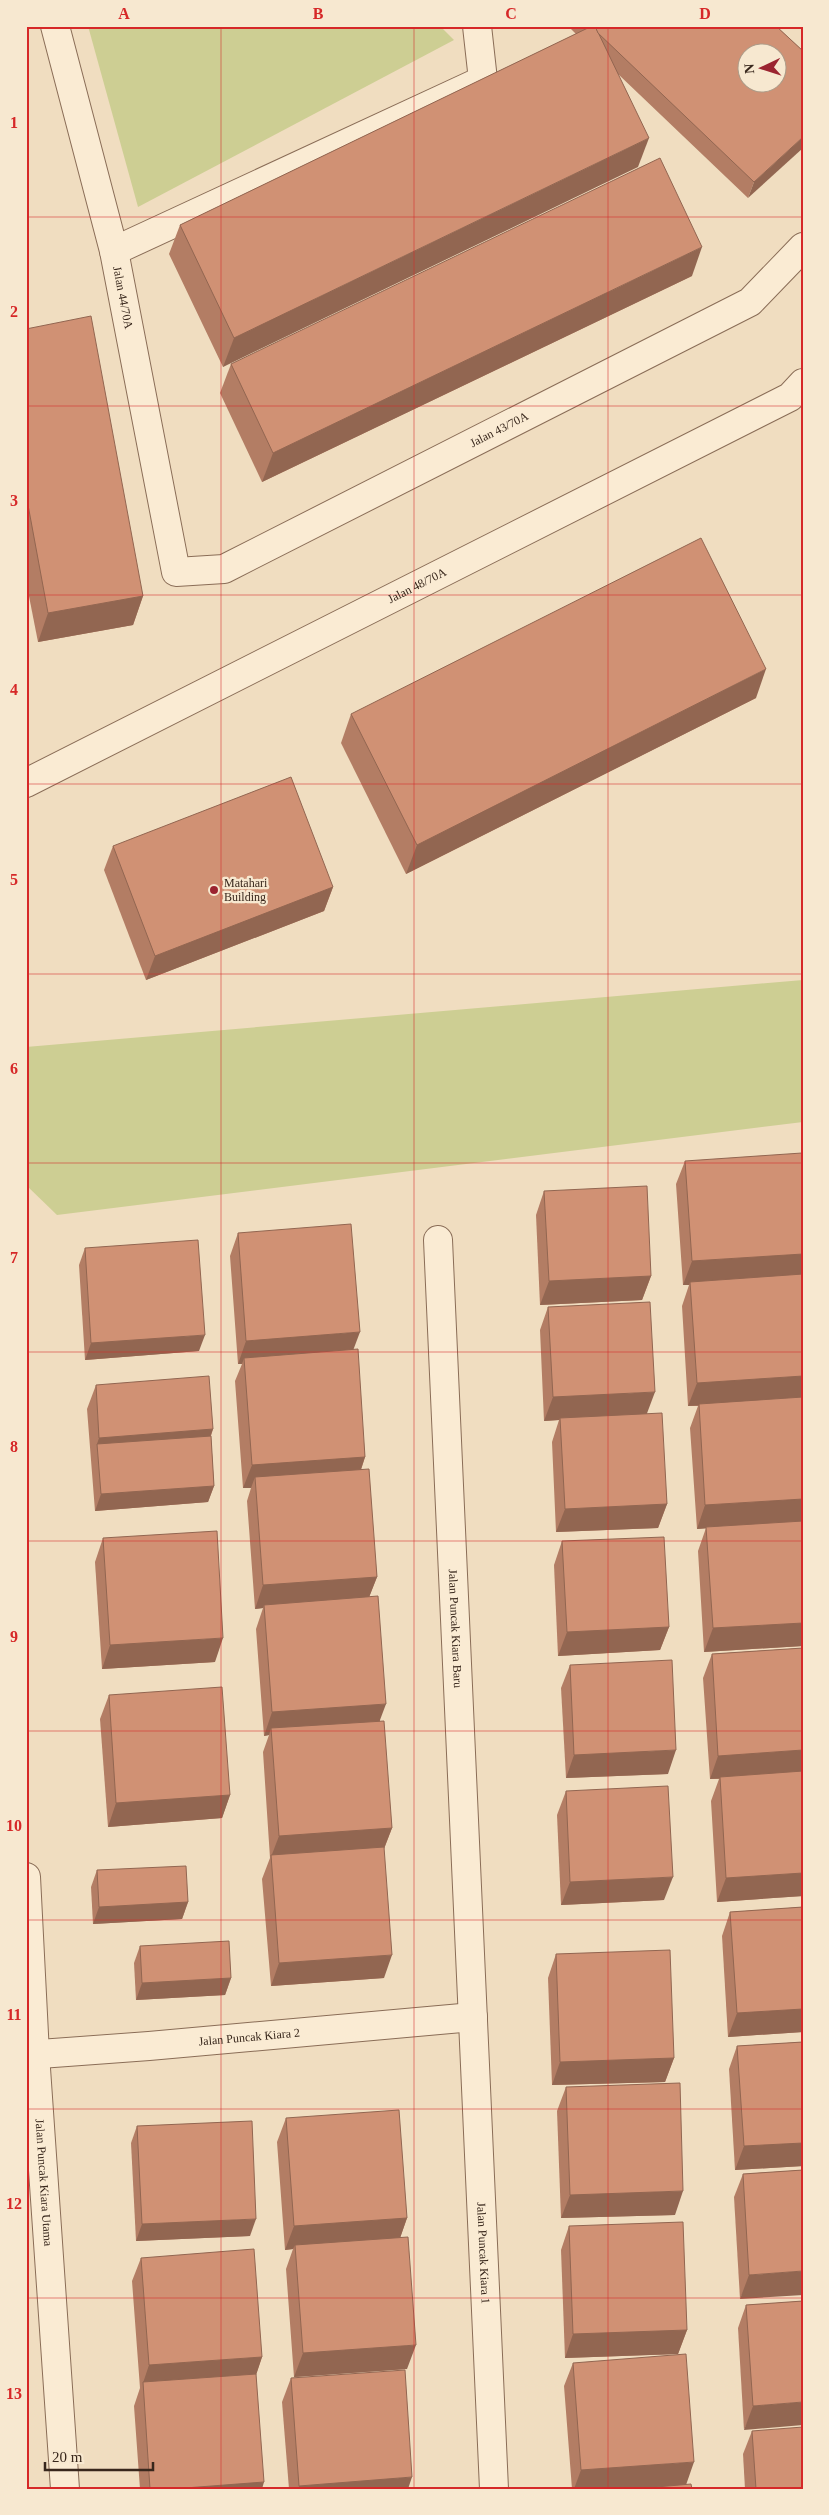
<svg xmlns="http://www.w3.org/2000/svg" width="829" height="2515" viewBox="0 0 829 2515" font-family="Georgia,serif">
<rect width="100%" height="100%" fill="#f0ddc0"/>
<!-- green -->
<g fill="#cdce93">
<path d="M 88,26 L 440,26 L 454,40 L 138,207 Z"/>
<path d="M 803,980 L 803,1122 L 57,1215 L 26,1185 L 26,1047 Z"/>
</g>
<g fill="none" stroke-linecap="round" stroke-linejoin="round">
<!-- minor casing -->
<g stroke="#8a6d57" stroke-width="30">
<g id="minor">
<path id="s1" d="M 55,26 L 114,251 L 176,572 L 224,569 L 750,302 L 803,247"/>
<path d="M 114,251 L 483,80 L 477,26"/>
<path id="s2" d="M 26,783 L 790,397 L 803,383"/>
<path id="s3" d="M 438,1240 L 494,2489"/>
<path id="s4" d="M 26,1877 L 35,2054 L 65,2489"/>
<path id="s5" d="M 26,2055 L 149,2046 L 473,2017"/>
</g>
</g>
<!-- minor -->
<use href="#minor" stroke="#faebd3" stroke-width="28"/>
</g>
<!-- wall -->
<g fill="#b37d64">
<path d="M 568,26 L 776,26 L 803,51 L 748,198 L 618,74 L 223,367 L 169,254 L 180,225 L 576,34 Z"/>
<path d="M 692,276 L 262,482 L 220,393 L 231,364 Z"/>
<path d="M 26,329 L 143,596 L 133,625 L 38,642 L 26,581 Z"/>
<path d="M 756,698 L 406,874 L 341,743 L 351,714 Z"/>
<path d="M 113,846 L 333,887 L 324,911 L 146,980 L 104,870 Z"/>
<path d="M 685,1161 L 803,1167 L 803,1270 L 801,1274 L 803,1274 L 803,1646 L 704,1652 L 698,1551 L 706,1528 L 697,1529 L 690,1428 L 698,1406 L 688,1406 L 682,1306 L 689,1285 L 683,1285 L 676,1184 Z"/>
<path d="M 544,1191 L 651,1276 L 642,1300 L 540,1305 L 536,1215 Z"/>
<path d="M 238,1233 L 353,1349 L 365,1457 L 361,1470 L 377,1577 L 369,1597 L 380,1721 L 392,1828 L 384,1849 L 384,1978 L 271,1986 L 262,1879 L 270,1858 L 263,1752 L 269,1735 L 264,1736 L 256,1629 L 263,1608 L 255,1609 L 247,1501 L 251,1488 L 243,1488 L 235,1381 L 242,1364 L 238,1364 L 230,1256 Z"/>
<path d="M 85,1248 L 199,1351 L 85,1360 L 79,1265 Z"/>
<path d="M 548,1307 L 647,1414 L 667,1504 L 658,1528 L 556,1532 L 552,1442 L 559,1420 L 544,1421 L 540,1330 Z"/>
<path d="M 96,1385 L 213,1429 L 211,1436 L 214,1486 L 208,1502 L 95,1511 L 87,1409 Z"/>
<path d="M 103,1538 L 215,1662 L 102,1669 L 95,1562 Z"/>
<path d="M 562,1541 L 669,1627 L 660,1650 L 558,1656 L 554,1565 Z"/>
<path d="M 803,1648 L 803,1896 L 717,1902 L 711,1801 L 719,1779 L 710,1779 L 703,1678 L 712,1654 Z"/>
<path d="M 570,1665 L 668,1774 L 566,1778 L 561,1688 Z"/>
<path d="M 109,1695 L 230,1795 L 222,1818 L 108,1827 L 100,1719 Z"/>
<path d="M 566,1791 L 664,1900 L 561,1905 L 557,1815 Z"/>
<path d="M 97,1870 L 188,1902 L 182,1919 L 93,1924 L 91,1887 Z"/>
<path d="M 803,1907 L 803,2032 L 728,2037 L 722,1936 L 730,1912 Z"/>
<path d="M 140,1946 L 231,1978 L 225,1995 L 136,2000 L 134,1963 Z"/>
<path d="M 556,1954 L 674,2058 L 665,2082 L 552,2085 L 548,1978 Z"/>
<path d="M 803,2042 L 803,2166 L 735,2170 L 729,2069 L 737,2046 Z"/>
<path d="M 566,2087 L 675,2215 L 561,2218 L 557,2111 Z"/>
<path d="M 286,2118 L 407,2218 L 400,2238 L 407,2369 L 294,2377 L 286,2269 L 293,2249 L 285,2250 L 277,2142 Z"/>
<path d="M 137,2126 L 250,2236 L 136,2241 L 131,2143 Z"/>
<path d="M 803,2170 L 740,2299 L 734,2197 L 743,2174 Z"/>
<path d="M 569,2226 L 687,2330 L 678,2354 L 565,2358 L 561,2250 Z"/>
<path d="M 141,2258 L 262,2357 L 256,2375 L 262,2489 L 140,2489 L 134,2406 L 140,2388 L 132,2281 Z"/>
<path d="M 803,2301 L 744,2430 L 738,2328 L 746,2305 Z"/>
<path d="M 573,2363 L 686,2485 L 692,2489 L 572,2489 L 564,2386 Z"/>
<path d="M 291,2378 L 408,2489 L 289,2489 L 282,2402 Z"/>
<path d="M 752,2431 L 803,2489 L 745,2489 L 743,2454 Z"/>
</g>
<!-- shaded-wall -->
<g fill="#926651">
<path d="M 803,137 L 803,148 L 748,198 L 754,182 Z"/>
<path d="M 649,138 L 638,167 L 223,367 L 234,338 Z"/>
<path d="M 702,247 L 692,276 L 262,482 L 273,453 Z"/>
<path d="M 143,596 L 133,625 L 38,642 L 48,613 Z"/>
<path d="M 766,669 L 756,698 L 406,874 L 417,845 Z"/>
<path d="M 333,887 L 324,911 L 146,980 L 155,956 Z"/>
<path d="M 803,1254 L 803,1270 L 800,1277 L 690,1282 L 689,1285 L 683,1285 L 692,1261 Z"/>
<path d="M 651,1276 L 642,1300 L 540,1305 L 549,1281 Z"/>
<path d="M 360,1332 L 351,1356 L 244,1358 L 242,1364 L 238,1364 L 246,1341 Z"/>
<path d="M 205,1335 L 199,1351 L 85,1360 L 91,1343 Z"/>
<path d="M 803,1376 L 803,1399 L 688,1406 L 697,1383 Z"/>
<path d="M 655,1392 L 646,1416 L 560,1418 L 559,1420 L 544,1421 L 553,1397 Z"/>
<path d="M 213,1429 L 204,1453 L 97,1444 L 99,1438 Z"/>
<path d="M 365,1457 L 357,1481 L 255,1477 L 251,1488 L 243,1488 L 252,1465 Z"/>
<path d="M 214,1486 L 208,1502 L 95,1511 L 101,1494 Z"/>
<path d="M 803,1499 L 803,1522 L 697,1529 L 705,1505 Z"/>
<path d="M 667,1504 L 658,1528 L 556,1532 L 565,1509 Z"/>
<path d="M 377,1577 L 368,1600 L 264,1605 L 263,1608 L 255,1609 L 263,1585 Z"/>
<path d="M 803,1623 L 803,1646 L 704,1652 L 713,1628 Z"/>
<path d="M 669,1627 L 660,1650 L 558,1656 L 567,1632 Z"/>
<path d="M 223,1638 L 215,1662 L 102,1669 L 110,1645 Z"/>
<path d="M 386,1704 L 377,1728 L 271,1728 L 269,1735 L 264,1736 L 272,1712 Z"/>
<path d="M 676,1750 L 668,1774 L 566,1778 L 574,1755 Z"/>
<path d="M 803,1750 L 803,1773 L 710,1779 L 718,1756 Z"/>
<path d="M 230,1795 L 222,1818 L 108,1827 L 116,1803 Z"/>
<path d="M 392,1828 L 383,1851 L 271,1857 L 279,1836 Z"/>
<path d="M 803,1873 L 803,1896 L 717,1902 L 726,1878 Z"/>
<path d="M 673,1877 L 664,1900 L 561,1905 L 570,1882 Z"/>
<path d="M 188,1902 L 182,1919 L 93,1924 L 99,1907 Z"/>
<path d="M 392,1955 L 384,1978 L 271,1986 L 279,1963 Z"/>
<path d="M 231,1978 L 225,1995 L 136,2000 L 142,1983 Z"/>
<path d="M 803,2009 L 803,2032 L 728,2037 L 737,2013 Z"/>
<path d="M 674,2058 L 665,2082 L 552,2085 L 560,2062 Z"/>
<path d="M 803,2143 L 803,2166 L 735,2170 L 744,2146 Z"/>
<path d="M 683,2191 L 675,2215 L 561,2218 L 570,2195 Z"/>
<path d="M 407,2218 L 399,2241 L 295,2245 L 293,2249 L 285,2250 L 294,2226 Z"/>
<path d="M 256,2219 L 250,2236 L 136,2241 L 142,2224 Z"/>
<path d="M 803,2271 L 803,2295 L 740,2299 L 749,2275 Z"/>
<path d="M 687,2330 L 678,2354 L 565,2358 L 573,2334 Z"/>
<path d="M 416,2345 L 407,2369 L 294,2377 L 303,2353 Z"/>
<path d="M 262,2357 L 254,2381 L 143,2383 L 149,2365 Z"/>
<path d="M 803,2402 L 803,2425 L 744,2430 L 753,2406 Z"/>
<path d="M 694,2462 L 686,2485 L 642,2489 L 574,2489 L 581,2470 Z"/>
<path d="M 412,2477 L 408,2489 L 298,2489 L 299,2486 Z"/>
<path d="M 264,2482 L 262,2489 L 172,2489 Z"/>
</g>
<!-- building -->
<g fill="#d09174" stroke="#926651" fill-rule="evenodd">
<path d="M 592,26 L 595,26 L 649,138 L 234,338 L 180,225 Z"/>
<path d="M 595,26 L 776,26 L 803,51 L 803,137 L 754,182 L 598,33 ZM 746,52 L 776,52 L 776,82 L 746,82 Z"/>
<path d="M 660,158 L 702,247 L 273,453 L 231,364 Z"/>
<path d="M 91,316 L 143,596 L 48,613 L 26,494 L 26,329 Z"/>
<path d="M 701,538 L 766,669 L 417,845 L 351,714 Z"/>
<path d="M 291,777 L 333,887 L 155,956 L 113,846 Z"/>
<path d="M 802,1153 L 803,1167 L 803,1254 L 692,1261 L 685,1161 Z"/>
<path d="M 647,1186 L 651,1276 L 549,1281 L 544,1191 Z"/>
<path d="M 351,1224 L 360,1332 L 246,1341 L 238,1233 Z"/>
<path d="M 198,1240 L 205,1335 L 91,1343 L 85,1248 Z"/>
<path d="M 803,1274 L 803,1376 L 697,1383 L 690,1282 Z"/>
<path d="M 650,1302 L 655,1392 L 553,1397 L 548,1307 Z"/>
<path d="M 358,1349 L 365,1457 L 252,1465 L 244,1358 Z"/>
<path d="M 209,1376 L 213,1429 L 99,1438 L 96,1385 Z"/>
<path d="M 803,1397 L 803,1499 L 705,1505 L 699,1404 Z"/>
<path d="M 662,1413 L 667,1504 L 565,1509 L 560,1418 Z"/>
<path d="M 211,1436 L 214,1486 L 101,1494 L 97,1444 Z"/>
<path d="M 369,1469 L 377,1577 L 263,1585 L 255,1477 Z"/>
<path d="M 803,1521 L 803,1623 L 713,1628 L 706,1527 Z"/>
<path d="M 217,1531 L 223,1638 L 110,1645 L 103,1538 Z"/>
<path d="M 664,1537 L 669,1627 L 567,1632 L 562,1541 Z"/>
<path d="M 378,1596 L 386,1704 L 272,1712 L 264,1605 Z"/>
<path d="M 803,1648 L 803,1750 L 718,1756 L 712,1654 Z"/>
<path d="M 672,1660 L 676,1750 L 574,1755 L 570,1665 Z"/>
<path d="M 222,1687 L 230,1795 L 116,1803 L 109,1695 Z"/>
<path d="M 384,1721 L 392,1828 L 279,1836 L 271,1728 Z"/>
<path d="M 803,1771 L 803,1873 L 726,1878 L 720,1777 Z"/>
<path d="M 668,1786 L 673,1877 L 570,1882 L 566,1791 Z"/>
<path d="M 384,1847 L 392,1955 L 279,1963 L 271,1855 Z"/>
<path d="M 186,1866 L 188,1902 L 99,1907 L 97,1870 Z"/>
<path d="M 803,1907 L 803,2009 L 737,2013 L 730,1912 Z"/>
<path d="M 229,1941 L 231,1978 L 142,1983 L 140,1946 Z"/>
<path d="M 670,1950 L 674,2058 L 560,2062 L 556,1954 Z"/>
<path d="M 803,2042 L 803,2143 L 744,2146 L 737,2046 Z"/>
<path d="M 680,2083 L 683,2191 L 570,2195 L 566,2087 Z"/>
<path d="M 399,2110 L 407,2218 L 294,2226 L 286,2118 Z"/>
<path d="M 252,2121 L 256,2219 L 142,2224 L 137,2126 Z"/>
<path d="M 803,2170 L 803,2271 L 749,2275 L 743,2174 Z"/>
<path d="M 683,2222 L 687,2330 L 573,2334 L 569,2226 Z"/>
<path d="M 408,2237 L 416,2345 L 303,2353 L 295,2245 Z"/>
<path d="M 254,2249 L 262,2357 L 149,2365 L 141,2258 Z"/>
<path d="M 803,2301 L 803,2402 L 753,2406 L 746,2305 Z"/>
<path d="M 686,2354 L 694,2462 L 581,2470 L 573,2363 Z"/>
<path d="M 405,2370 L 412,2477 L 299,2486 L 291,2378 Z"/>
<path d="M 256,2374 L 264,2482 L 172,2489 L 150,2489 L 143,2382 Z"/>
<path d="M 803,2427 L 803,2489 L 756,2489 L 752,2431 Z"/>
<path d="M 691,2484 L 692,2489 L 633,2489 Z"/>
</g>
<!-- grid -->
<path fill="none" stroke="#d62828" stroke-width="1" stroke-opacity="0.55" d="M 221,26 L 221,2489M 414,26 L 414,2489M 608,26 L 608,2489M 26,217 L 803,217M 26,406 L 803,406M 26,595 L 803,595M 26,784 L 803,784M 26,974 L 803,974M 26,1163 L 803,1163M 26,1352 L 803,1352M 26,1541 L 803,1541M 26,1731 L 803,1731M 26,1920 L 803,1920M 26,2109 L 803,2109M 26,2298 L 803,2298"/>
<!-- markers -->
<circle fill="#9b2430" stroke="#f7e8d0" stroke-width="2" cx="214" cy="890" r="5"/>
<g text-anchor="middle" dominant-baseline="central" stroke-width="4.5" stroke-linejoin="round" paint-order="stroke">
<!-- street labels -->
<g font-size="12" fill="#38271c" stroke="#f7e8d0">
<text stroke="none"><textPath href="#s1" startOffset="280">Jalan 44/70A</textPath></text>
<text stroke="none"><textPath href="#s1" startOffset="916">Jalan 43/70A</textPath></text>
<text stroke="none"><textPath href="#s2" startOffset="438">Jalan 48/70A</textPath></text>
<text stroke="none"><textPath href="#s3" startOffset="389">Jalan Puncak Kiara Baru</textPath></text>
<text stroke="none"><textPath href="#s5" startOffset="224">Jalan Puncak Kiara 2</textPath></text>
<text stroke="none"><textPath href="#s4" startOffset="306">Jalan Puncak Kiara Utama</textPath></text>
<text stroke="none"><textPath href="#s3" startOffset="1014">Jalan Puncak Kiara 1</textPath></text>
</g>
<!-- poi labels -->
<g font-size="12" fill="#38271c" stroke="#f7e8d0" text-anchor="start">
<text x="224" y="883">Matahari<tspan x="224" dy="14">Building</tspan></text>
</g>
</g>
<!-- border -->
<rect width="829" height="2515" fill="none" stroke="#f7e8d0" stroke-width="55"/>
<!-- north arrow -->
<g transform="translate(762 68) rotate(266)"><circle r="24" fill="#f7e8d0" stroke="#ab9b88"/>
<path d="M0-4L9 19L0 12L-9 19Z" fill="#9b2430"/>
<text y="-8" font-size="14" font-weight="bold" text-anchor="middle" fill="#38271c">N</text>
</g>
<!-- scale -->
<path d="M45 2462v8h108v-8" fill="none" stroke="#38271c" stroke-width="2.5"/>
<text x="52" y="2462" font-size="15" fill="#38271c" stroke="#f7e8d0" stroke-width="4" paint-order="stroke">20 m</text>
<rect x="28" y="28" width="774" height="2460" fill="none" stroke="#d62828" stroke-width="2"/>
<g font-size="16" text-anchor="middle" font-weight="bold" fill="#d62828">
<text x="124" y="19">A</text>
<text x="318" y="19">B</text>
<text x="511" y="19">C</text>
<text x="705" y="19">D</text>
<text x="14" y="128">1</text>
<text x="14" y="317">2</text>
<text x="14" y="506">3</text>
<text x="14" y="695">4</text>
<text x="14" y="885">5</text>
<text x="14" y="1074">6</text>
<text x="14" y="1263">7</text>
<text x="14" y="1452">8</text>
<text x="14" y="1642">9</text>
<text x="14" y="1831">10</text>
<text x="14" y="2020">11</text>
<text x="14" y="2209">12</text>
<text x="14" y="2399">13</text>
</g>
</svg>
